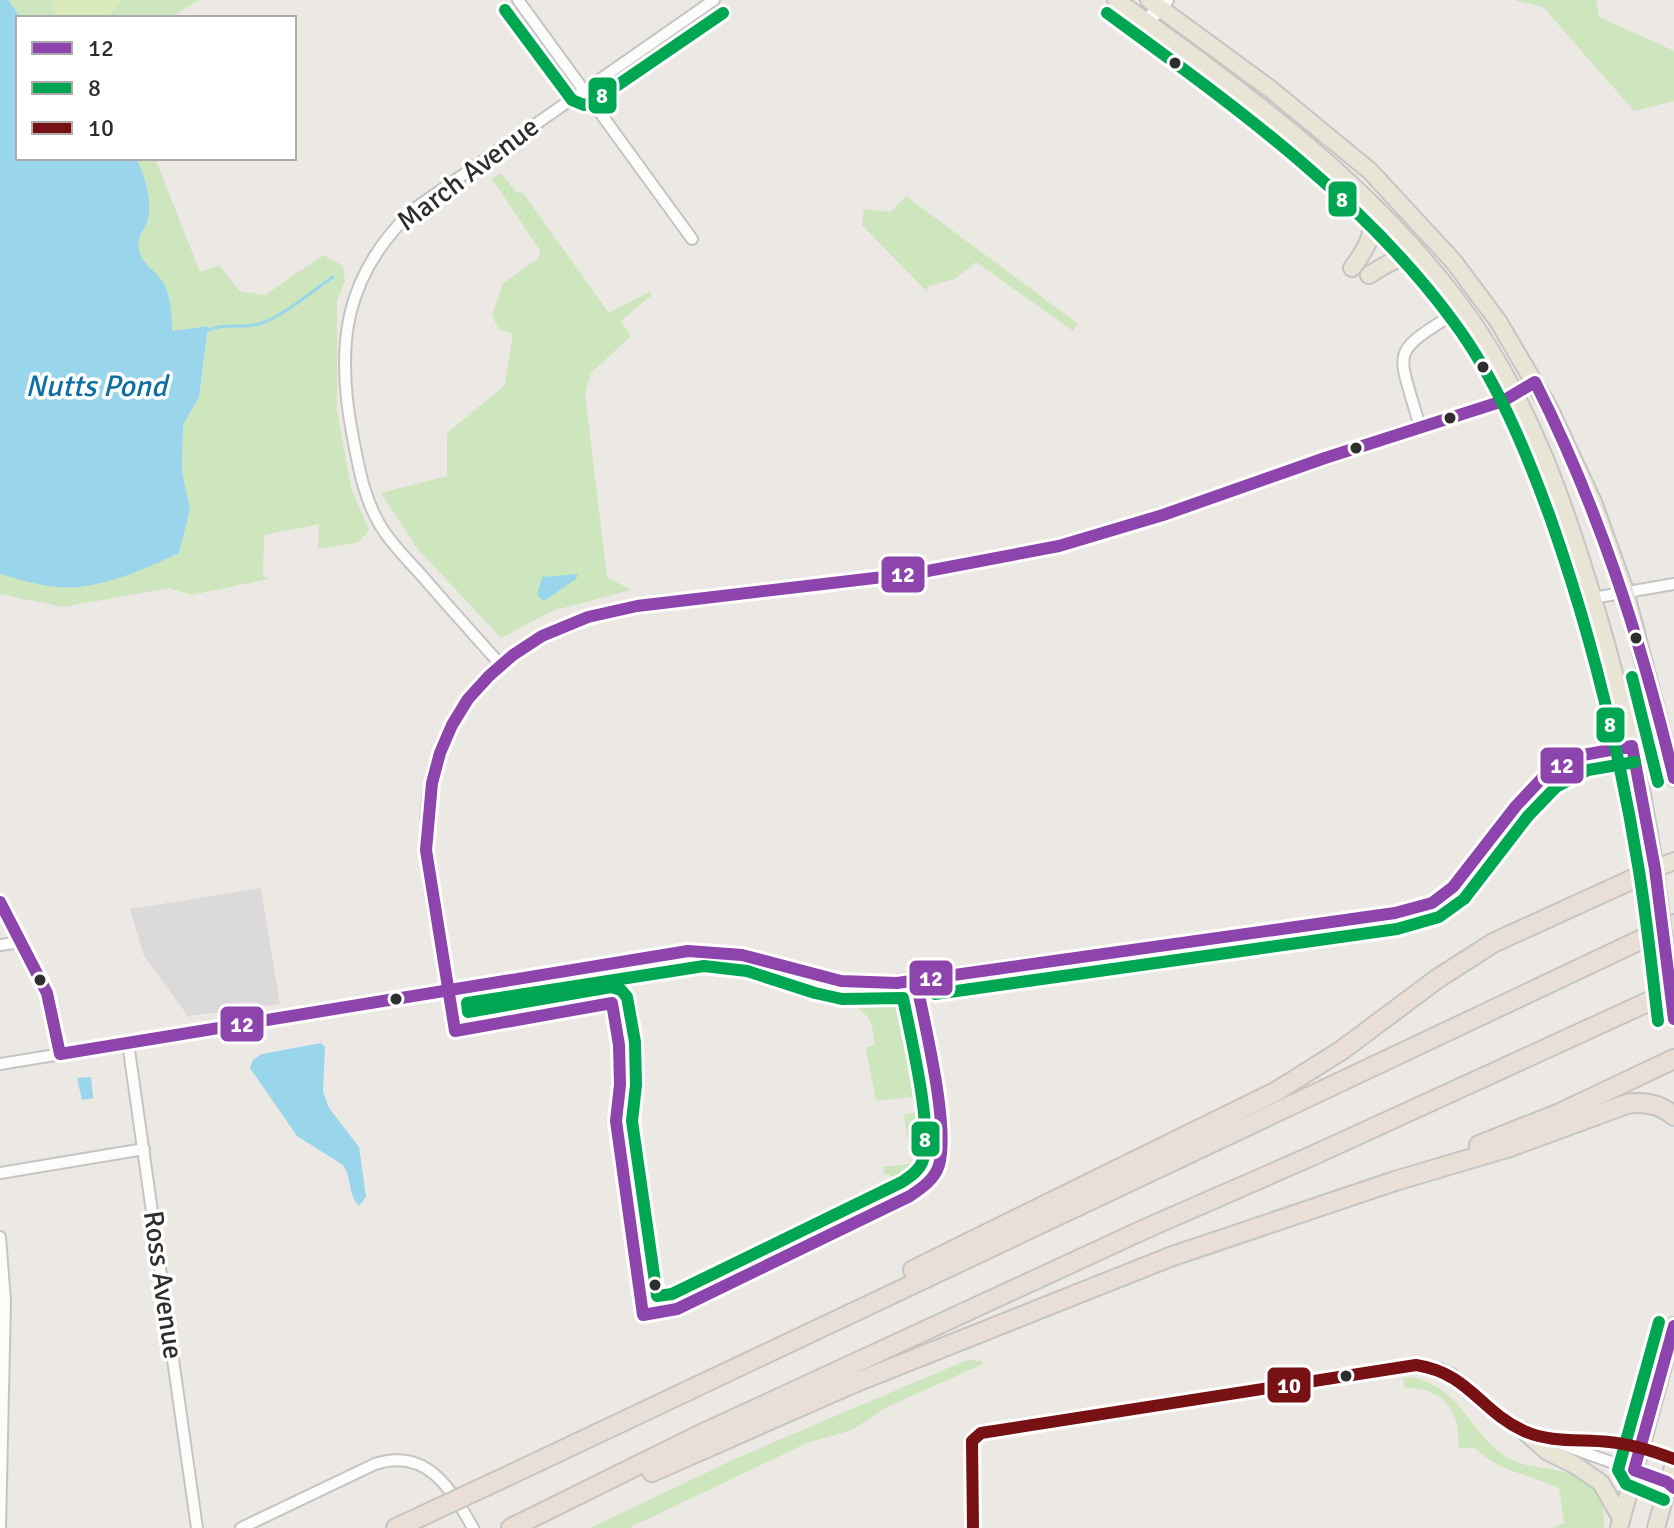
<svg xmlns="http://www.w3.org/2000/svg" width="1674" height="1528" viewBox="0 0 1674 1528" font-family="Signika,sans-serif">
<rect width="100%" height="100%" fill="#ece8e4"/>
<!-- industrial -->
<path fill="#dcd9db" d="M 261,888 L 280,1004 L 188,1016 L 144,956 L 130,909 Z"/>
<!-- green -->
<g fill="#cee6be">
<path d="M 8,0 L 199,0 L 170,18 L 21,18 Z"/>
<path d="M 1514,0 L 1596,0 L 1599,17 L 1674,51 L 1674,101 L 1634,111 L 1543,7 Z"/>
<path d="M 136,158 L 155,158 L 200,272 L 219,265 L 240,291 L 265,295 L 323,255 L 343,266 L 345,281 L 337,301 L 337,409 L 351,488 L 369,530 L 359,542 L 318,549 L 319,524 L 264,535 L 263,575 L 269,579 L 191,595 L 169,588 L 63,607 L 0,594 L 0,574 L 31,582 L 190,509 L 182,472 L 183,425 L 199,397 L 208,326 L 172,331 C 172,316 171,297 163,283 C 157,272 143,265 140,254 C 135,237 143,233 148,219 C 153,201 144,173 136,158 Z"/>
<path d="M 501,173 L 516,192 L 523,193 L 609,313 L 649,292 L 652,295 L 621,321 L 631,336 L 591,373 L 585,394 L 607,577 L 631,590 L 552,611 L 501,638 L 416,547 L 381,493 L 447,476 L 447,433 L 505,385 L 513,333 L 499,330 L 492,315 L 503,283 L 539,258 L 540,251 L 492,179 Z"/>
<path d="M 906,196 L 1078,324 L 1073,331 L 976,262 L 955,279 L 928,286 L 927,292 L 862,225 L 864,209 L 890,212 Z"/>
<path d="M 849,1001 L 906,1001 L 913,1008 L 927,1080 L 927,1090 L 922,1096 L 876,1101 L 866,1048 L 875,1045 C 872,1019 870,1017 849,1001 Z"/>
<path d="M 931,1109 L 936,1138 L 929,1141 L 907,1138 L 904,1115 Z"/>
<path d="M 912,1153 L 931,1155 L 936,1160 L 929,1176 L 915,1189 C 903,1186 897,1176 884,1174 L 883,1167 L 915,1163 Z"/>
<path d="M 967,1360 L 983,1361 L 983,1364 L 887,1407 L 852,1430 L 807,1443 L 629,1528 L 590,1528 L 737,1458 Z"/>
<path d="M 1411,1377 C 1460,1387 1467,1428 1503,1455 C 1528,1473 1565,1463 1589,1484 C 1604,1497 1604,1510 1604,1528 L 1552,1528 L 1564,1523 L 1559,1488 C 1527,1473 1502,1474 1475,1448 L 1459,1448 C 1458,1438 1458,1424 1454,1415 C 1445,1395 1425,1387 1405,1388 L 1403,1378 Z"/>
</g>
<!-- pitch -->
<path fill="#d9eabb" d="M 51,0 L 123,0 L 107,18 L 57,18 Z"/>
<!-- water -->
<g fill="#99d6ec">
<path d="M 0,0 L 8,0 L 21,18 L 18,18 L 18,158 L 136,158 C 144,173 153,201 148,219 C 144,233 135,237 140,253 C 143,265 157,272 163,282 C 171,296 172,316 172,331 L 208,326 L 199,397 L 183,425 L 182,472 L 190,509 L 179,553 C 148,568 113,583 79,587 C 54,590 24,581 0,574 Z"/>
<path d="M 578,574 L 576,579 L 544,601 L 537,595 L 542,577 Z"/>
<path d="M 321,1043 L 325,1047 L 323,1091 L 329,1108 L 359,1147 L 366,1197 L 359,1206 C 348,1195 352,1178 343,1165 L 297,1136 L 250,1068 L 253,1060 L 262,1054 Z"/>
<path d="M 91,1077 L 93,1098 L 82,1100 L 77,1078 Z"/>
</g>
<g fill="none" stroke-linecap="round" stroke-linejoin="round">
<!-- stream -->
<path stroke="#99d6ec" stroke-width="3" d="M 204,332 C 223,322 241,329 259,324 C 283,317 312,291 333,277"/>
<!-- street casing -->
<g stroke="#c5c4c5" stroke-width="14">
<g id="street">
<path d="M 518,0 L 692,239"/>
<path d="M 1420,427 C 1397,345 1387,356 1463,308"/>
<path d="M 1593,598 L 1674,584"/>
<path d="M 500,664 C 474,635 448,606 423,577 C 408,560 391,544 380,525 C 364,498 359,469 353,438 C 335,347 343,276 414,209 L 714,0"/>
<path d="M 0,902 L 47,993 L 60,1054"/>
<path d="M 0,945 L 21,942"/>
<path d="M 449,990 C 440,938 425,885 426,832 C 426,707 509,629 628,609 L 930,572 L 1057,547 L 1134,524 L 1503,401 L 1535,382"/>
<path d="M 128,1043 L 197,1528"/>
<path d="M 0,1064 L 688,951 C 752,947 807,981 871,984 L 1395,913 L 1432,903 L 1453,887 L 1516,806 L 1546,774 L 1583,755 L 1632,746"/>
<path d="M 0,1173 L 144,1149"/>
<path d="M 0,1237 L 5,1301 L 0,1528"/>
<path d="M 1563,1441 C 1603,1440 1637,1445 1674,1459"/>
<path d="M 241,1528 L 375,1464 C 427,1447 451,1489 473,1528"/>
<path d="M 973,1528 L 971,1453 L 972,1441 L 981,1433 L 1416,1365 L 1441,1369 L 1452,1374 L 1502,1417 L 1524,1431 L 1667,1482"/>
</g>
</g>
<!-- secondary casing -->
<g stroke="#c5c4c5" stroke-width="18">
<path id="secondary" d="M 1147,22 L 1166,0"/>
</g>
<!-- primary casing -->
<g stroke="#c6c5c4" stroke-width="20">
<g id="primary">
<path d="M 1116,0 C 1236,86 1361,176 1452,294 C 1532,397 1572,523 1607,647 C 1629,728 1648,812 1658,895"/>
<path d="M 1149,0 L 1269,88 L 1370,171 L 1454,262 L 1498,321 L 1549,408 L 1593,502 L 1625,591 L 1674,778"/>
<path d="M 1352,268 C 1368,247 1380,227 1364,202"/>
<path d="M 1369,275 C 1387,264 1405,250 1425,263"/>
<path d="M 1655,869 L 1674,861"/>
<path d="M 1524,1431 L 1548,1452 L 1575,1465 L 1601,1483 L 1621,1518"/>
<path d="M 1619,1528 L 1674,1326"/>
<path d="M 1656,1528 L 1674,1463"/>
</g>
</g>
<!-- highway casing -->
<g stroke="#c6c5c4" stroke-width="22">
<g id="highway">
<path d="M 1479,1145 L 1560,1113 L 1674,1059"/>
<path d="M 913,1270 L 1277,1091 L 1342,1050 L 1437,979 L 1493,943 L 1655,869"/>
<path d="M 652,1472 L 854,1383 L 1170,1257 L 1395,1181 L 1510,1147 L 1627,1104 C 1645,1101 1660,1104 1674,1116"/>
<path d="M 514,1473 L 1674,924"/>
<path d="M 396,1528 L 422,1516"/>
<path d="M 511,1528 L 695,1437 L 1145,1229 L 1314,1155 L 1674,990"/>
</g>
</g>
<!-- street -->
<use href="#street" stroke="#fcfcfb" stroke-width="10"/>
<!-- secondary -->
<use href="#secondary" stroke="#fcfcfb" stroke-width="14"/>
<!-- primary -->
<use href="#primary" stroke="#e8e4d6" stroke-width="16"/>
<!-- highway -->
<use href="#highway" stroke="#eadfd6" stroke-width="18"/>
<!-- primary-bridge casing -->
<g stroke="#c6c5c4" stroke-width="20" stroke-linecap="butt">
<path id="primary-bridge" d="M 1658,895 L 1674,1019"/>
</g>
<!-- highway-bridge casing -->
<g stroke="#c6c5c4" stroke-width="22" stroke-linecap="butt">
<path id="highway-bridge" d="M 422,1516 L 514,1473"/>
</g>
<!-- primary-bridge -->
<use href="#primary-bridge" stroke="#e8e4d6" stroke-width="16"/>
<!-- highway-bridge -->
<use href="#highway-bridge" stroke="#eadfd6" stroke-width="18"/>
<!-- bus-1 casing -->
<g stroke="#fff" stroke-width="18">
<g id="bus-1">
<path d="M 0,902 L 47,993 L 60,1054 L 688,951 L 742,955 L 841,981 L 897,983 L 1395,913 L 1432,903 L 1453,887 L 1516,806 L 1546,774 L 1583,755 L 1632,746 L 1655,869 L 1674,1019"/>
<path d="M 916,980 C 924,1023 950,1125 939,1165 C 935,1179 922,1188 910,1196 L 677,1309 L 643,1315 L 616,1121 L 620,1085 L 619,1045 L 612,1003 L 455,1031 L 426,850 L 432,783 L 440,753 L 452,725 L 468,699 L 489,676 L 513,655 L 542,636 L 588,617 L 637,606 L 917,573 L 1059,546 L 1163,515 L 1325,458 L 1503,401 L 1535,382 C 1599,509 1641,640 1674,778"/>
<path d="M 1674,1326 L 1634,1470 L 1667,1482 L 1674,1488"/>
</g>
</g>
<!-- bus-2 casing -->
<g stroke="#fff" stroke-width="18">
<g id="bus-2">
<path d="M 505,10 L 572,100 L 584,105 L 593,102 L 723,13"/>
<path d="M 1107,13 C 1230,103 1361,196 1453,321 C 1497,380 1526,451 1551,520 C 1591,634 1620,753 1639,871 C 1647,921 1652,971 1658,1021"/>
<path d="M 1632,677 L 1658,782"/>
<path d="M 704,966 L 747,971 L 815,993 L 842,999 L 903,998 C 910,1034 933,1128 923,1160 C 920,1170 911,1176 902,1182 L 672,1294 L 657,1296 L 632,1121 L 636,1085 L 635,1042 L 627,997 L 621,990 L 611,987 L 468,1012 L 467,1003 Z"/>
<path d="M 935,994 L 1397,929 L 1439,917 L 1464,899 L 1528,816 L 1556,787 L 1588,770 L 1635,762"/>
<path d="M 1659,1322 L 1618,1470 L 1626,1484 L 1664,1500"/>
</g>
</g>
<!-- bus-3 casing -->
<g stroke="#fff" stroke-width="18">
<path id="bus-3" d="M 973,1528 L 972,1441 L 981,1433 L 1416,1365 C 1469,1373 1480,1411 1524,1431 C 1550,1443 1581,1439 1609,1442 C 1631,1444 1653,1451 1674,1459"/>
</g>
<!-- bus-1 -->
<use href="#bus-1" stroke="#8e44ad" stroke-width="12"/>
<!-- bus-2 -->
<use href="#bus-2" stroke="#00a651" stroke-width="12"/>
<!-- bus-3 -->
<use href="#bus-3" stroke="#771113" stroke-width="12"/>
</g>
<!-- markers -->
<g fill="#2e2e2e" stroke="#fff" stroke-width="3">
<circle cx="1175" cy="63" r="7"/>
<circle cx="1483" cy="367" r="7"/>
<circle cx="1450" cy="418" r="7"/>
<circle cx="1356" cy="448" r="7"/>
<circle cx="1636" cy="638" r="7"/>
<circle cx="40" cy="980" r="7"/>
<circle cx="396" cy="999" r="7"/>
<circle cx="655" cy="1285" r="7"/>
<circle cx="1346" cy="1376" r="7"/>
</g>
<g text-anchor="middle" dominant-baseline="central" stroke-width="7" stroke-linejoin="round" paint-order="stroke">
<!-- street labels -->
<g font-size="28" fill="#2e2e2e" stroke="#fff">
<text transform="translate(468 174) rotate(-37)">March Avenue</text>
<text transform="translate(163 1285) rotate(82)">Ross Avenue</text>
</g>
<!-- water labels -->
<g font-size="30" font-style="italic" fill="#0d6fa3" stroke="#fff">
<text x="96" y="386">Nutts Pond</text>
</g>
</g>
<g stroke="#fff" stroke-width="3">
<rect x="587" y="76" width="31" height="39" rx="8" fill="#00a651"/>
<rect x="1327" y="180" width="31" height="38" rx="8" fill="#00a651"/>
<rect x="880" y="555" width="46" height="39" rx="8" fill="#8e44ad"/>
<rect x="1595" y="706" width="31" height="38" rx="8" fill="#00a651"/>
<rect x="1539" y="746" width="46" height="39" rx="8" fill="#8e44ad"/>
<rect x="908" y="959" width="46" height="38" rx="8" fill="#8e44ad"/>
<rect x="219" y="1005" width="46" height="38" rx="8" fill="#8e44ad"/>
<rect x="910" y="1120" width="31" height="38" rx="8" fill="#00a651"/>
<rect x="1266" y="1366" width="46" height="38" rx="8" fill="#771113"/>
</g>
<g font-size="22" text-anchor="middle" font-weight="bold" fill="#fff">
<text x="602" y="103">8</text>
<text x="1342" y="207">8</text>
<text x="903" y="582">12</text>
<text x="1610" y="732">8</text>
<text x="1562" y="773">12</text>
<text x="931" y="986">12</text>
<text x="242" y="1032">12</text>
<text x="925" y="1147">8</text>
<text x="1289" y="1393">10</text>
</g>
<!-- legend -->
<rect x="16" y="16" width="280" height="144" fill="#ffffff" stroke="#ababab" stroke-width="2"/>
<rect x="32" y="42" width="40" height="12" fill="#8e44ad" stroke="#ababab" stroke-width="2"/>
<text x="88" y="56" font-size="24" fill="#2e2e2e">12</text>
<rect x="32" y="82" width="40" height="12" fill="#00a651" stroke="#ababab" stroke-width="2"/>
<text x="88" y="96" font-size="24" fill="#2e2e2e">8</text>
<rect x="32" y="122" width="40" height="12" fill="#771113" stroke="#ababab" stroke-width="2"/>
<text x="88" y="136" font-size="24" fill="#2e2e2e">10</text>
</svg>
